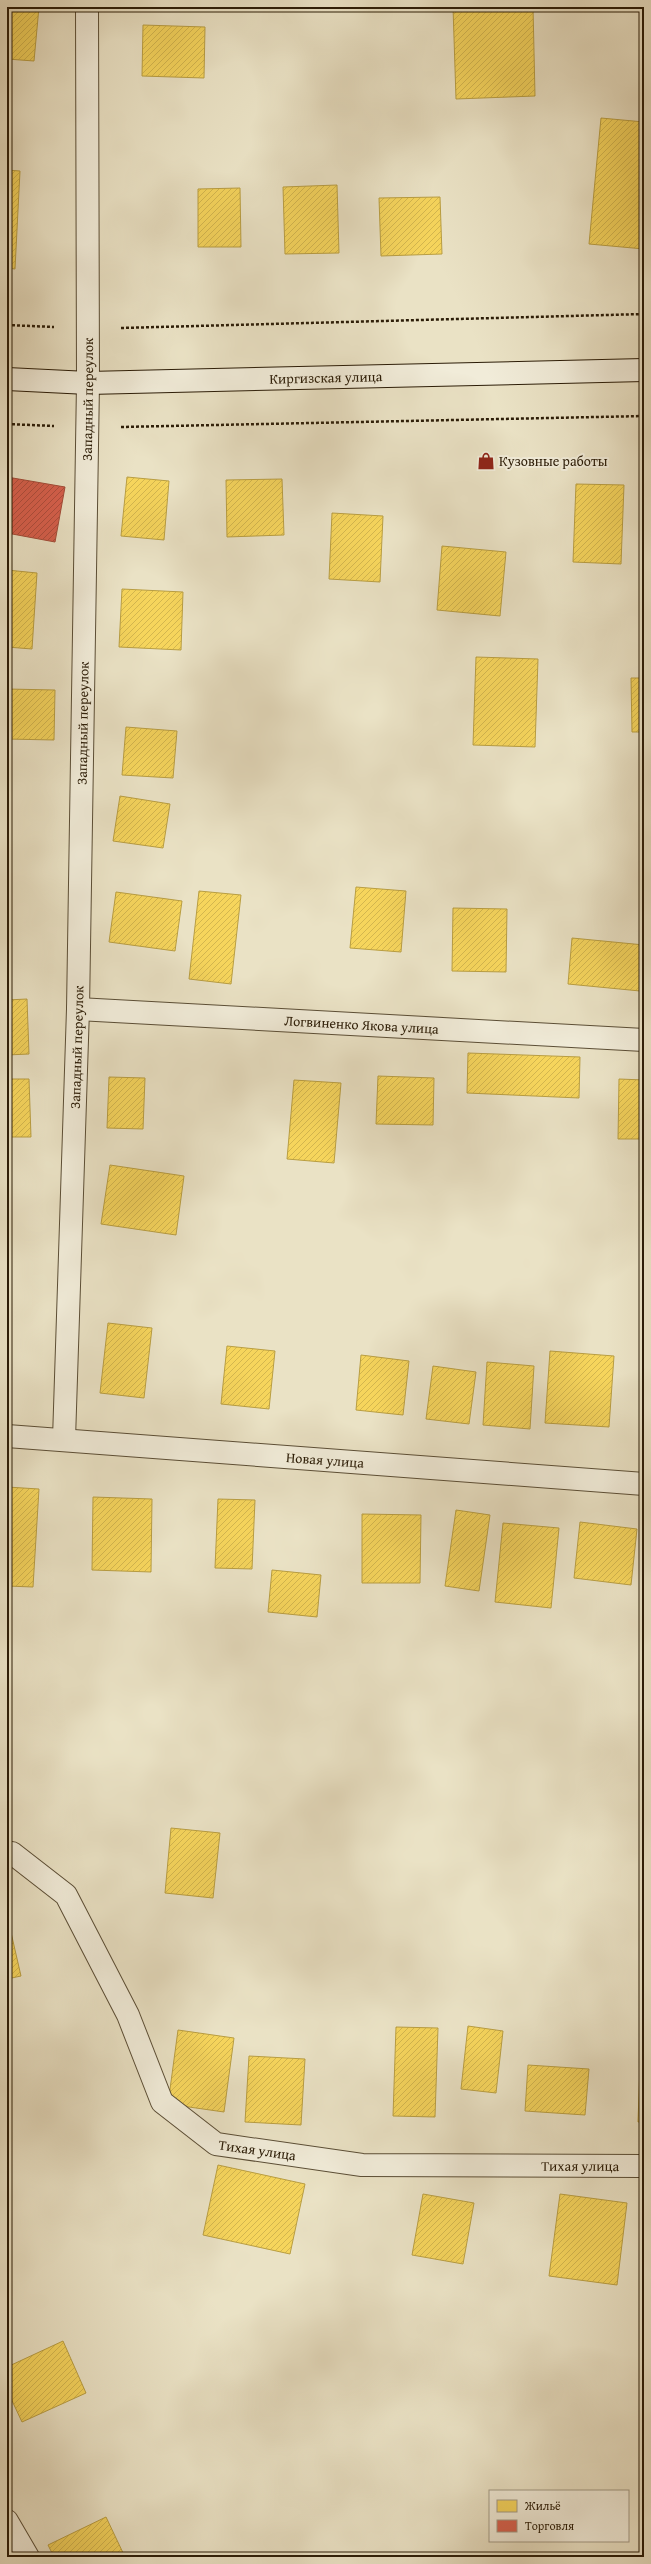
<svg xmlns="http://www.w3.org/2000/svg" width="651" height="2564" viewBox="0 0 651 2564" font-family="'Gentium Book Plus',serif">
<defs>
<pattern id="homes-hatch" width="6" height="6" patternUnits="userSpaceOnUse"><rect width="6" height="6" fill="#f6d55c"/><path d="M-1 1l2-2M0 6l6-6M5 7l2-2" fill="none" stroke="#d3b64e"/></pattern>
<pattern id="shops-hatch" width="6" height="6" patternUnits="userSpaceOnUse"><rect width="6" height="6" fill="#d6604d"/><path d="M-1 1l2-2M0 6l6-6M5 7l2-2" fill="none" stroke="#ae4e3e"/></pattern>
</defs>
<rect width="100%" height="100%" fill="#eae2c5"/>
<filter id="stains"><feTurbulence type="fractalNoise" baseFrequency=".005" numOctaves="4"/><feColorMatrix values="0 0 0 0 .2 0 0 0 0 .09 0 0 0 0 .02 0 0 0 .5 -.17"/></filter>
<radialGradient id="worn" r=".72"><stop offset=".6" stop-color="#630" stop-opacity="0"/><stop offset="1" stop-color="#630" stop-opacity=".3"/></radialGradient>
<!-- homes -->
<g fill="url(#homes-hatch)" stroke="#b99e42">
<path d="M 7,7 L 39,7 L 34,61 L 7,59 Z"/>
<path d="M 453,7 L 533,7 L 535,96 L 456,99 Z"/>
<path d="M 143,25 L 205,27 L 204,78 L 142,76 Z"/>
<path d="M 601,118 L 644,122 L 644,249 L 589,244 Z"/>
<path d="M 7,170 L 20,171 L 15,269 L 7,268 Z"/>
<path d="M 337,185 L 339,253 L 285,254 L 283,187 Z"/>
<path d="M 240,188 L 241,247 L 198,247 L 198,189 Z"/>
<path d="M 440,197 L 442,254 L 381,256 L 379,198 Z"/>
<path d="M 127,477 L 169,481 L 164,540 L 121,536 Z"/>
<path d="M 282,479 L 284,535 L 227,537 L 226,480 Z"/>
<path d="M 576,484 L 624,485 L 621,564 L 573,562 Z"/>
<path d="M 332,513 L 383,516 L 380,582 L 329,579 Z"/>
<path d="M 442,546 L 506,552 L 500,616 L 437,610 Z"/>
<path d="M 7,570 L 37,573 L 32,649 L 7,647 Z"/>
<path d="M 122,589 L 183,592 L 181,650 L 119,647 Z"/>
<path d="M 476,657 L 538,659 L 535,747 L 473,745 Z"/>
<path d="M 631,678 L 644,678 L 644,732 L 632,732 Z"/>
<path d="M 7,689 L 55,690 L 54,740 L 7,739 Z"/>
<path d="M 126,727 L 177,731 L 173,778 L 122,775 Z"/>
<path d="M 120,796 L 170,804 L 163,848 L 113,841 Z"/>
<path d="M 356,887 L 406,891 L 401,952 L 350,948 Z"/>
<path d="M 199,891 L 241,895 L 231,984 L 189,979 Z"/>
<path d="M 116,892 L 182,901 L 175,951 L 109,942 Z"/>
<path d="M 453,908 L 507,909 L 506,972 L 452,971 Z"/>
<path d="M 572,938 L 644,945 L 640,991 L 568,984 Z"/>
<path d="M 27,999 L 29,1054 L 7,1055 L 7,1000 Z"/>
<path d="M 468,1053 L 580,1057 L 579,1098 L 467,1093 Z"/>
<path d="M 378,1076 L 434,1078 L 433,1125 L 376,1124 Z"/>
<path d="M 109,1077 L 145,1078 L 143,1129 L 107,1128 Z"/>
<path d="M 7,1079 L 29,1079 L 31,1137 L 7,1137 Z"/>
<path d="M 619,1079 L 644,1080 L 644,1139 L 618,1139 Z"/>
<path d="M 294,1080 L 341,1083 L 334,1163 L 287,1159 Z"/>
<path d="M 110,1165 L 184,1176 L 176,1235 L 101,1224 Z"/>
<path d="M 108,1323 L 152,1328 L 144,1398 L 100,1393 Z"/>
<path d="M 227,1346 L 275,1351 L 269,1409 L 221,1404 Z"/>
<path d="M 550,1351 L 614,1356 L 609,1427 L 545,1423 Z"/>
<path d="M 361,1355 L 409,1361 L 403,1415 L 356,1410 Z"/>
<path d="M 487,1362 L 534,1366 L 530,1429 L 483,1425 Z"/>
<path d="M 433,1366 L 476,1372 L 469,1424 L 426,1419 Z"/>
<path d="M 7,1487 L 39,1489 L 33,1587 L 7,1586 Z"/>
<path d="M 93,1497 L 152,1499 L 151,1572 L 92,1570 Z"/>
<path d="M 218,1499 L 255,1500 L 252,1569 L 215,1568 Z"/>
<path d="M 456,1510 L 490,1515 L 479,1591 L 445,1586 Z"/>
<path d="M 362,1514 L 421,1515 L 420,1583 L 362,1583 Z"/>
<path d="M 580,1522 L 637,1529 L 631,1585 L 574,1578 Z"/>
<path d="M 503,1523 L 559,1528 L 551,1608 L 495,1602 Z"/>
<path d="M 272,1570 L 321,1575 L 317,1617 L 268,1612 Z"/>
<path d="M 171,1828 L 220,1833 L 213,1898 L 165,1893 Z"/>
<path d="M 7,1915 L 21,1976 L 7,1979 Z"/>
<path d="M 468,2026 L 503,2031 L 496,2093 L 461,2089 Z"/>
<path d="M 396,2027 L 438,2028 L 435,2117 L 393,2116 Z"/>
<path d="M 178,2030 L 234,2038 L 224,2112 L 168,2104 Z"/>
<path d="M 249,2056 L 305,2059 L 301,2125 L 245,2122 Z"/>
<path d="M 528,2065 L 589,2069 L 585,2115 L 525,2111 Z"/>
<path d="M 640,2065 L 644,2065 L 644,2122 L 638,2122 Z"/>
<path d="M 218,2165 L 305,2184 L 290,2254 L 203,2235 Z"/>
<path d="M 423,2194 L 474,2203 L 463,2264 L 412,2255 Z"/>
<path d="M 560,2194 L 627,2203 L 617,2285 L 549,2276 Z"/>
<path d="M 63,2341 L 86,2393 L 22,2422 L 7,2390 L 7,2367 Z"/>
<path d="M 106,2517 L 125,2557 L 54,2557 L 48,2545 Z"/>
<path d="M 223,2553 L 226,2557 L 216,2557 Z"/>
</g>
<!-- shops -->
<path fill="url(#shops-hatch)" stroke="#a34c38" d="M 7,477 L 65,487 L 55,542 L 7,533 Z"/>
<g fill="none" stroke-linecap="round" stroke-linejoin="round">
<!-- minor casing -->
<g stroke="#5b4e36" stroke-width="24">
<g id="minor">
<path id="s1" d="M 78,1009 L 644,1040"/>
<path id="s2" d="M 7,1436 L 644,1484"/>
<path id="s3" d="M 64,1439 L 78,1009 L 88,383 L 87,7"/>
<path id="s4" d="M 7,1853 L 12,1853 L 66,1895 L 128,2015 L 162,2102 L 216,2144 L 362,2165 L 644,2166"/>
<path d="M 7,2521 L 28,2557"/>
</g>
</g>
<!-- secondary casing -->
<g stroke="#2b1c07" stroke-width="24">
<g id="secondary">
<path id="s5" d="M 7,379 L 88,383 L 644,370"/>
</g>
</g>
<!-- path -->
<g stroke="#2b1c07" stroke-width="2.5" stroke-dasharray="3 2" stroke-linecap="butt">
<path d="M 7,325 L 54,327"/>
<path d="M 121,328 L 644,314"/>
<path d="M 7,424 L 54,426"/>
<path d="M 121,427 L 644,416"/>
</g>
<!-- minor -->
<use href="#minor" stroke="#f1ecd9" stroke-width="22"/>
<!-- secondary -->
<use href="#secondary" stroke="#f1ecd9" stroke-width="22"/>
</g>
<!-- icons -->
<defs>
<g id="shop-bare" transform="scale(1.38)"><path d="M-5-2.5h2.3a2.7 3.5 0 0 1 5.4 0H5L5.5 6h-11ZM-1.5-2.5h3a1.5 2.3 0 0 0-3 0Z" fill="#8f2418" stroke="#f1ecd9" stroke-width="2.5" paint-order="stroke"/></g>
</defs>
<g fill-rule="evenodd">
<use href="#shop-bare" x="486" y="461"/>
</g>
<g text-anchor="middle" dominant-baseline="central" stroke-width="4" stroke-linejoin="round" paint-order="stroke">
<!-- street labels -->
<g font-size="14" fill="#2b1c07" stroke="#f1ecd9">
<text stroke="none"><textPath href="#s5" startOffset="319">Киргизская улица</textPath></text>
<text stroke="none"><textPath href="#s3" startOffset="1040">Западный переулок</textPath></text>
<text stroke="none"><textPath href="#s3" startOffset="716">Западный переулок</textPath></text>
<text stroke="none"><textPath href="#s1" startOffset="284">Логвиненко Якова улица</textPath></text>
<text stroke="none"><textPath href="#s3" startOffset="392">Западный переулок</textPath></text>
<text stroke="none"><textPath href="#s2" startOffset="319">Новая улица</textPath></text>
<text stroke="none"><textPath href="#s4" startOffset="412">Тихая улица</textPath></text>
<text stroke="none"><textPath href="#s4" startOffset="736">Тихая улица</textPath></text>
</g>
<!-- poi labels -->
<g font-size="14" fill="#2b1c07" stroke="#f1ecd9" text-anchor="start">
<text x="499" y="461">Кузовные работы</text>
</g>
</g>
<!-- margin -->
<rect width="651" height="2564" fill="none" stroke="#eae2c5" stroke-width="24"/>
<rect x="8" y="8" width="635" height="2548" fill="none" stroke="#2b1c07" stroke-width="2"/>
<rect x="12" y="12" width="627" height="2540" fill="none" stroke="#2b1c07"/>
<!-- legend -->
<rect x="489" y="2490" width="140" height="52" fill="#f1ecd9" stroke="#a29985"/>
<rect x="497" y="2500" width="20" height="12" fill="#f6d55c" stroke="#a29985"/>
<text x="525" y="2510" font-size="12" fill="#2b1c07">Жильё</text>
<rect x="497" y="2520" width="20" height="12" fill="#d6604d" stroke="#a29985"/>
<text x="525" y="2530" font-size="12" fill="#2b1c07">Торговля</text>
<rect width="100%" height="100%" filter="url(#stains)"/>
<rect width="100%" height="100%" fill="url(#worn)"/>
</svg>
